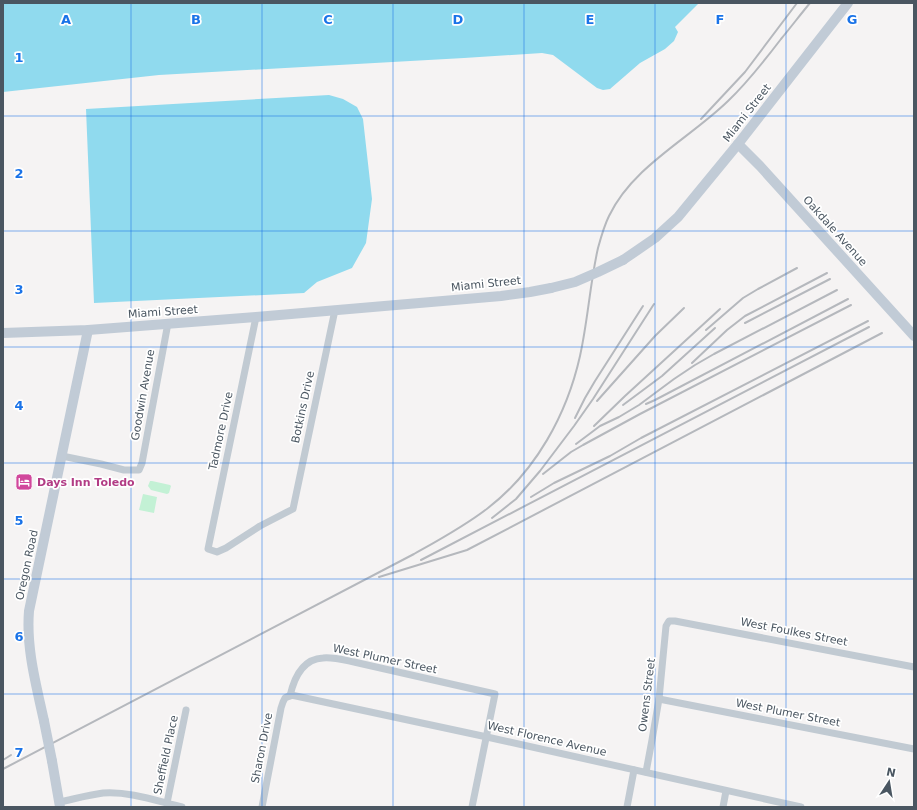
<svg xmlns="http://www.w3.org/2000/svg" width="917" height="810" viewBox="0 0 917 810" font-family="'DejaVu Sans',sans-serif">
<rect width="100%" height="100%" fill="#f5f3f3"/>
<!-- green -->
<g fill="#c3f1d5">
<path d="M 150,481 L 152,481 L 170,485 L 171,486 L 169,493 L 167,494 L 151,490 L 148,486 Z"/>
<path d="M 143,494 L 157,497 L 154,513 L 139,510 Z"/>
</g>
<!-- water -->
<g fill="#90daee">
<path d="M 3,3 L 699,3 L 675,27 L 678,32 L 674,41 L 665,49 L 640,63 L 610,89 L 603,90 L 597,88 L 553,55 L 542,53 L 464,58 L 159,75 L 3,92 Z"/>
<path d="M 329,95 L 343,99 L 357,107 L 363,119 L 372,199 L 366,243 L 352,268 L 317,282 L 304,293 L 94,303 L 86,109 Z"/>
</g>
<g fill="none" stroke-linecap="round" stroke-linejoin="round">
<!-- street -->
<g stroke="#c1cad2" stroke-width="7">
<path d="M 256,317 L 208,549 L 217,552 L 226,548 L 260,526 L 293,509 L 335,310"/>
<path d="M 62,456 L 101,464 L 124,470 L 139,470 L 142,463 L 168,323"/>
<path d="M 290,696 C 294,678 303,659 323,658 C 333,657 344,660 354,662 L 495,694 L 472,807"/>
<path d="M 659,699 L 914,749"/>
<path d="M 646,772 L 652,740 L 659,699 L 666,626 L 669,621 L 675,621 L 914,667"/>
<path d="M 60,802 C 74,799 88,795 103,793 C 129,791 157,801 182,807"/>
<path d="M 167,803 L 186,710"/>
<path d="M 262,807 L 281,708 L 283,702 L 285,698 L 291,695 L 296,696 L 487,737 L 801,807"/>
<path d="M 627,807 L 634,770"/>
<path d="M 723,807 L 726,791"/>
</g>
<!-- secondary -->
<g stroke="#c1cbd6" stroke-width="10">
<path d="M 738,144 L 760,166 L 914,336"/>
<path d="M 623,260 L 655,238 L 678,217 L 738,144 L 848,3"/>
<path d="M 3,333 L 88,330 L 256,317 L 501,296 L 530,292 L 551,288"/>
<path d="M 44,721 C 36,684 26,648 29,611 L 88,330"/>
<path d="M 52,761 L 60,807"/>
</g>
<!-- rail -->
<g stroke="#b5b8bd" stroke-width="2">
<path d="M 701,119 L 745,72 L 797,3"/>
<path d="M 745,323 L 830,279"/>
<path d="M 706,330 L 743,298 L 758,289 L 797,268"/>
<path d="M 692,363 L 727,330 L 745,316 L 827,273"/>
<path d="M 597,401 L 655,336 L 684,308"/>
<path d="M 646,404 L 655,400 L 848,299"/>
<path d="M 623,405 L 662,376 L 715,328"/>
<path d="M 575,418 L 585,398 L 595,381 L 643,306"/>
<path d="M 594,426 L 625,396 L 720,309"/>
<path d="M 576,444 L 600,426 L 619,417 L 639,405 L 674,379 L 695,365 L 714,354 L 837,290"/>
<path d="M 543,474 L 571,452 L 583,445 L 640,414 L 851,305"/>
<path d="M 531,497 L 554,483 L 610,456 L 641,438 L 868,321"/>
<path d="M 492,518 L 516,499 L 540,471 L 574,426 L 593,399 L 654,304"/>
<path d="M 421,560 L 869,327"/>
<path d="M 379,577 L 467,550 L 882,333"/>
<path d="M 3,760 L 11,755"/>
<path d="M 3,769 L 414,554 C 439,540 465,526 488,508 C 536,471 567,414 580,356 C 588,320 590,283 598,248 C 601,237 604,226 609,216 C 633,166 689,139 728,101 C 748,82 765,60 781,39 C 791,27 800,15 810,3"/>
</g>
<!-- secondary-bridge -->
<g stroke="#c1cbd6" stroke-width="10">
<path d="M 551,288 L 575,282 L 598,272 L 623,260"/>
<path d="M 44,721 L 52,761"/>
</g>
</g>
<!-- grid -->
<path fill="none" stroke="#1a73e8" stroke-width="1" stroke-opacity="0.55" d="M 131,3 L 131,807M 262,3 L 262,807M 393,3 L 393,807M 524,3 L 524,807M 655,3 L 655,807M 786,3 L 786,807M 3,116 L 914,116M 3,231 L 914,231M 3,347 L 914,347M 3,463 L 914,463M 3,579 L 914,579M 3,694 L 914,694"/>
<!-- icons -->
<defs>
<g id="hotel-square" transform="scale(0.9)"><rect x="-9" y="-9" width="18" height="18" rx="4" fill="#d1479c" stroke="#fff"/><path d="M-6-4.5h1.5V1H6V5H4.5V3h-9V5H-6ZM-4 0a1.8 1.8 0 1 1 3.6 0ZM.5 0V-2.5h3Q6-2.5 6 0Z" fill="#fff"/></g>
</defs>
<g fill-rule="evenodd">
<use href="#hotel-square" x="24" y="482"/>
</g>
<g text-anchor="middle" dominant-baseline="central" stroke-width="3.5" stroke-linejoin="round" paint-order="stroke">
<!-- street labels -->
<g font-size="11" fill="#4a5661" stroke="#fff">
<text transform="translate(747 113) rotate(-52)">Miami Street</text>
<text transform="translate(835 231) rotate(48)">Oakdale Avenue</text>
<text transform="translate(486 284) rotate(-6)">Miami Street</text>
<text transform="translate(163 312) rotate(-4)">Miami Street</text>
<text transform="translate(143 395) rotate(-80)">Goodwin Avenue</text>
<text transform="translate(303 407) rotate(-78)">Botkins Drive</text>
<text transform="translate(221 431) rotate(-78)">Tadmore Drive</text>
<text transform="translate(27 565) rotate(-78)">Oregon Road</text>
<text transform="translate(794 632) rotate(11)">West Foulkes Street</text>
<text transform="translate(385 659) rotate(12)">West Plumer Street</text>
<text transform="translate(647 695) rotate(-83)">Owens Street</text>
<text transform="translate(788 713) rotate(11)">West Plumer Street</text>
<text transform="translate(547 739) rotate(13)">West Florence Avenue</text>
<text transform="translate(262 748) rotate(-79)">Sharon Drive</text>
<text transform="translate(166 755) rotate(-78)">Sheffield Place</text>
</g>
<!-- hotel labels -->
<g font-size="11" font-weight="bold" fill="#b23c85" stroke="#fff" text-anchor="start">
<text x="37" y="482">Days Inn Toledo</text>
</g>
</g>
<g font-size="13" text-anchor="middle" font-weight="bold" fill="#1a73e8" stroke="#fff" stroke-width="3.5" stroke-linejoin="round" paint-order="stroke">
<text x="66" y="24">A</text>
<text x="196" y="24">B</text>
<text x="328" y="24">C</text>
<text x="458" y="24">D</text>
<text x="590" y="24">E</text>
<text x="720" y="24">F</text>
<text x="852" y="24">G</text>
<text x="19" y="62">1</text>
<text x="19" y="178">2</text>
<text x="19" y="294">3</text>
<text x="19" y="410">4</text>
<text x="19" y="525">5</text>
<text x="19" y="641">6</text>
<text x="19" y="757">7</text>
</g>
<!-- border -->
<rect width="917" height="810" fill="none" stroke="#4a5661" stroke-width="8"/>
<!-- north arrow -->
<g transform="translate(889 782) rotate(12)" stroke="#ffffff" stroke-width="3" paint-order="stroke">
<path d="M0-3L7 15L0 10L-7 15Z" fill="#4a5661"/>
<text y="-6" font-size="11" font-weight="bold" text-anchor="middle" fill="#4a5661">N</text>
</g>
</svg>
